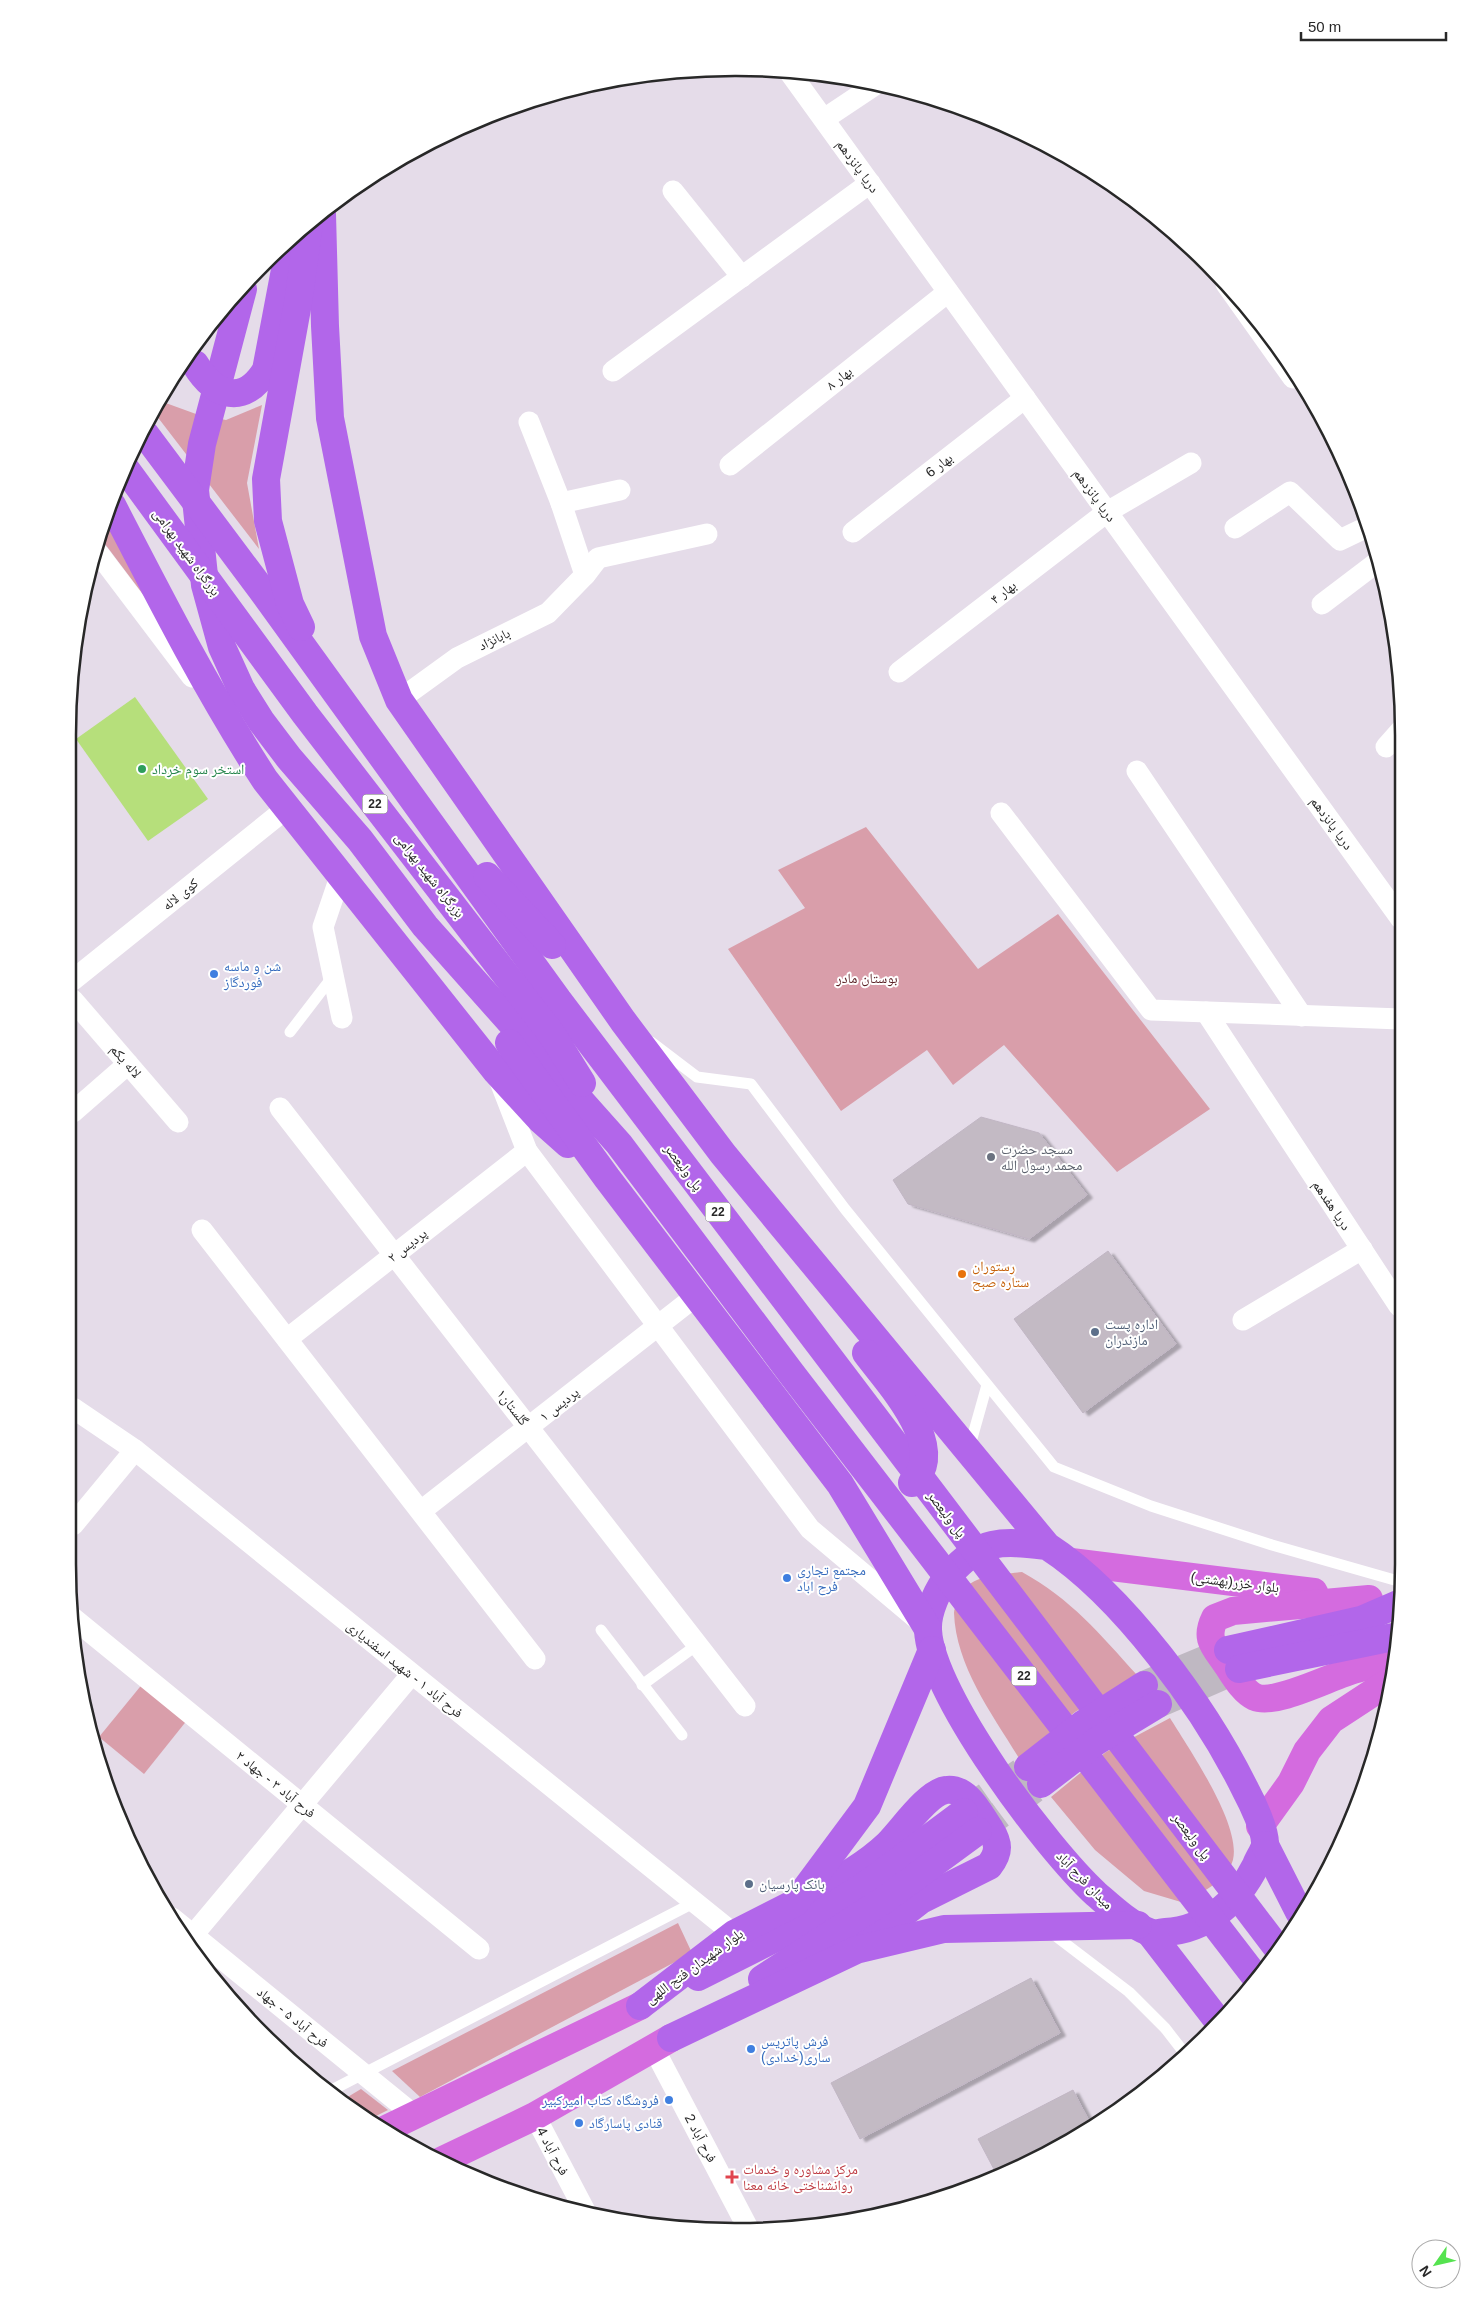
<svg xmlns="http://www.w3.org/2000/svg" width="1471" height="2299" viewBox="0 0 1471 2299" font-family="Helvetica,'Noto Naskh Arabic',sans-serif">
<defs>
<filter id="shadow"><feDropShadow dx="5.5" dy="3" stdDeviation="1" flood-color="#0004"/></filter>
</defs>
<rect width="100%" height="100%" fill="#e5dce9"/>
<!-- green -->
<g fill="#d99eaa">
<path d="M 163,402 L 196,414 L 226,420 L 262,405 L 247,483 L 259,549 L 156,415 Z"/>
<path d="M 108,517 L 154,609 L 102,540 Z"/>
<path d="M 866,827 L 978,969 L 1058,914 L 1210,1109 L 1117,1172 L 1004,1045 L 953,1085 L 927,1050 L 841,1111 L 728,949 L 805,908 L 778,870 Z"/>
<path d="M 1022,1572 C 1071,1599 1100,1634 1137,1675 L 1075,1712 L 1019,1758 C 992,1714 956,1666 954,1613 C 954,1607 961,1594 964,1589 C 975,1575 1006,1574 1022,1572 Z"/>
<path d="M 144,1682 L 188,1719 L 144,1774 L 99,1737 Z"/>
<path d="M 1170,1718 C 1187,1746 1250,1836 1230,1867 C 1218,1886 1201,1893 1181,1902 L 1144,1891 L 1095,1850 L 1051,1797 L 1106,1752 Z"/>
<path d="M 678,1923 L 692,1953 L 420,2097 L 392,2071 Z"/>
<path d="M 361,2089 L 388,2110 L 370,2119 L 341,2101 Z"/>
</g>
<!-- water -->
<path fill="#b6df7b" d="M 135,697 L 208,799 L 148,841 L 76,739 Z"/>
<!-- building -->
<g fill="#c3bac4" stroke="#c1b6c4" filter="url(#shadow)">
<path d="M 981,1117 L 1039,1133 L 1087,1195 L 1029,1239 L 908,1204 L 893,1180 Z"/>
<path d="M 1108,1251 L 1176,1344 L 1083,1413 L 1014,1319 Z"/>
<path d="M 1031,1978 L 1060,2033 L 860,2139 L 831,2083 Z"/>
<path d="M 1073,2090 L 1092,2127 L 1031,2163 L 997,2175 L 978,2139 Z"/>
</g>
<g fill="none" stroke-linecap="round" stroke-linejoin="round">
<!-- highway-tunnel -->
<g stroke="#bfb8c2" stroke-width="28" stroke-dasharray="28 14" stroke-linecap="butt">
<path d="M 1144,1685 L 1228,1650"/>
<path d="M 1158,1704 L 1239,1669"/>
<path d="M 964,1812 L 1024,1770"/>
<path d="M 978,1831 L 1041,1784"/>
</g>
<!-- lane -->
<g stroke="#fff" stroke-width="11">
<path d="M 290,1032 L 333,976"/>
<path d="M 651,1042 L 697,1077 L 751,1084 L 845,1209 L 1054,1467 L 1151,1506 L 1272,1545 L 1398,1581"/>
<path d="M 969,1449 L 987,1385"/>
<path d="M 601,1630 L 682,1735"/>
<path d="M 642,1685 L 697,1645"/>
<path d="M 1049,1931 L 1129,1992 L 1165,2028 L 1186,2055"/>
<path d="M 328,2092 L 695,1902"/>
</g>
<!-- street -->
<g stroke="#fff" stroke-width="21">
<path d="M 788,70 L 1401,919"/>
<path d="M 824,119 L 875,85"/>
<path d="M 673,191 L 742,277"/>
<path d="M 1226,284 L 1293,378"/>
<path d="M 613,371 L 870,183"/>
<path d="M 730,465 L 948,292"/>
<path d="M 561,503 L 620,490"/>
<path d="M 1235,528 L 1290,492 L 1340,540 L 1367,527"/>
<path d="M 853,532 L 1025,398"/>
<path d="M 99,554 L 192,677"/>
<path d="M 585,575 L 598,558 L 707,534"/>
<path d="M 1322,604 L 1380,560"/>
<path d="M 899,672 L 1107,512 L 1191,463"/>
<path d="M 399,700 L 457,658 L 548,613 L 585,575 L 561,503 L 529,422"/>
<path d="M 1386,747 L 1402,729"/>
<path d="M 1137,771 L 1302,1016"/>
<path d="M 1001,813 L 1151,1010 L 1401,1019"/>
<path d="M 340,877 L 323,927 L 342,1018"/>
<path d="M 73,980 L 287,808"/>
<path d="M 73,1000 L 178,1122"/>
<path d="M 1206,1012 L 1399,1306"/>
<path d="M 499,1079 L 527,1151 L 810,1529 L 917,1619"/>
<path d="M 280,1108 L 745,1706"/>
<path d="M 73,1112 L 128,1064"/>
<path d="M 202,1230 L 535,1659"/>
<path d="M 1243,1320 L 1362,1249"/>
<path d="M 287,1339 L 527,1151"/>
<path d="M 73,1408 L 135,1450 L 734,1934"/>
<path d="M 421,1511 L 696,1296"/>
<path d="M 73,1525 L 135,1450"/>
<path d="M 73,1618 L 479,1949"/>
<path d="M 172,1918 L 414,2115"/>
<path d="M 193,1935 L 411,1675"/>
<path d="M 653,2047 L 749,2230"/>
<path d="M 535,2116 L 586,2213"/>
</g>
<!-- primary -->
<g stroke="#d46bdf" stroke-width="28">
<path d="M 1071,1562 L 1314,1592"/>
<path d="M 1369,1599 L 1233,1611 L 1215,1618 C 1205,1638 1213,1645 1225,1662 C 1233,1673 1242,1691 1255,1697 C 1276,1706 1333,1675 1357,1669 C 1369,1665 1382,1664 1395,1662"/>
<path d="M 1260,1826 L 1291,1783 L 1307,1751 L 1331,1720 L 1389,1682"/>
<path d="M 386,2129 L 640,2006"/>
<path d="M 439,2162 L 535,2116 L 671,2038"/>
</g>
<!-- highway -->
<g stroke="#b266ea" stroke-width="28">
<path d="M 322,214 L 325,326 L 330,418 L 373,636 L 399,700 L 623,1021 L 723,1154 L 1047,1546 C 1123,1595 1205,1708 1245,1789 C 1252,1802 1266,1831 1265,1845 C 1264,1851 1258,1859 1256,1865 C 1238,1901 1207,1930 1165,1932 C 1160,1933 1153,1934 1149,1932 C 1129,1924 1111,1907 1096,1894 C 1047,1849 931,1695 928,1630 C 927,1612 938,1588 949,1575 C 981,1538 1002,1541 1047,1546"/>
<path d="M 243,289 L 202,444 L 195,490 L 205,585 L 222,647 L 241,689 L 261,721 L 289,758 L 360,840 L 425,926 L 619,1144 L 791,1373 L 1257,1979"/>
<path d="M 195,364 C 215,397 244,406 266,370 L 288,254"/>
<path d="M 145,434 L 261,589 L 558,1000 L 1278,1949"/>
<path d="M 125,468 L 305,714 L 553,1036 L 582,1083"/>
<path d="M 112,505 C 160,598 208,692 265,780 L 496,1071 L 541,1120 L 568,1144"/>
<path d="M 301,627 L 290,604 L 268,521 L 266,479 L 298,303 L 309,224"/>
<path d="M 487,876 L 552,945"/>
<path d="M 509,1043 L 607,1178 L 840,1484 L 928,1629"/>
<path d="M 866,1353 C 888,1383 950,1447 912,1483"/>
<path d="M 1228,1650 L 1361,1620 L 1398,1604"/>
<path d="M 1239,1669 L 1398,1636"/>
<path d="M 1028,1767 L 1083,1724 L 1144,1685"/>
<path d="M 1041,1784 L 1097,1741 L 1158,1704"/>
<path d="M 1265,1845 L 1299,1912"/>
<path d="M 801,1900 C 831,1885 864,1867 888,1844 C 902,1830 928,1792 946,1790 C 968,1787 980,1815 990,1829 C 999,1843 1000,1852 989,1866 L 921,1900 L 863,1945"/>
<path d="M 1150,1933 L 1218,2021"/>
<path d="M 698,1977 L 811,1920 L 870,1882 L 964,1812"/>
<path d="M 762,1979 L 884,1900 L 978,1831"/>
<path d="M 640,2006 L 734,1934 L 795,1903 L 867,1806 L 932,1650"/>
<path d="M 671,2038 L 856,1950 L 944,1929 L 1138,1925"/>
</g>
</g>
<!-- markers -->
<circle fill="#2e9e5b" stroke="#fff" stroke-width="2" cx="142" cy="769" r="5"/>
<g fill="#3f7fe0" stroke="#fff" stroke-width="2">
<circle cx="214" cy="974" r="5"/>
<circle cx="787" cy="1578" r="5"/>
<circle cx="751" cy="2049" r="5"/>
<circle cx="669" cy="2100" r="5"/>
<circle cx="579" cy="2123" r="5"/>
</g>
<circle fill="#6b7280" stroke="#fff" stroke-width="2" cx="991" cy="1157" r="5"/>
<circle fill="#e8710a" stroke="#fff" stroke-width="2" cx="962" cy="1274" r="5"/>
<g fill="#5c6f8a" stroke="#fff" stroke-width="2">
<circle cx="1095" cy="1332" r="5"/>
<circle cx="749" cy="1884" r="5"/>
</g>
<path fill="#e0444e" stroke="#fff" stroke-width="2" d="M729.5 2169.5h5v5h5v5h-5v5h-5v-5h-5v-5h5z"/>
<g text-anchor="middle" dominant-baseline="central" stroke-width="4" stroke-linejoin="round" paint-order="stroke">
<!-- shield labels -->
<g fill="#fff" stroke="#686868" stroke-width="1">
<rect x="362.5" y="794.5" width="25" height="19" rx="4"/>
<rect x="705.5" y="1202.5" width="25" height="19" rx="4"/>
<rect x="1011.5" y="1666.5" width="25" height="19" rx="4"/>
</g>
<g font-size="12" font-weight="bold" fill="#282828">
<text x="375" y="804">22</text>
<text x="718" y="1212">22</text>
<text x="1024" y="1676">22</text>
</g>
<!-- street labels -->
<g font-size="14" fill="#282828" stroke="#fff">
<text transform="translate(858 166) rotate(54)">دریا پانزدهم</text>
<text transform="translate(839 378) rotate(-38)">بهار ۸</text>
<text transform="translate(939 465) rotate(-38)">بهار 6</text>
<text transform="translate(1095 495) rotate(54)">دریا پانزدهم</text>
<text transform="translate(187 552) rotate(54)">بزرگراه شهید بهرامی</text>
<text transform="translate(1003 592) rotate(-38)">بهار ۴</text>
<text transform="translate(494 639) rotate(-26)">بابانژاد</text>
<text transform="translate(1332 823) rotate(54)">دریا پانزدهم</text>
<text transform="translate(430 875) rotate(52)">بزرگراه شهید بهرامی</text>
<text transform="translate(180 894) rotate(-39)">کوی لاله</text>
<text transform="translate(126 1061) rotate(49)">لاله یکم</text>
<text transform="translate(684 1167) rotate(53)">پل ولیعصر</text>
<text transform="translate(1332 1205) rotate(56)">دریا هفدهم</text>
<text transform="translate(407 1245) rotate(-38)">پردیس ۲</text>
<text transform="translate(559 1404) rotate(-38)">پردیس ۱</text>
<text transform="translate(513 1407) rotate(52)">گلستان۱</text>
<text transform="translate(947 1514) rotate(53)">پل ولیعصر</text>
<text transform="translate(1235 1582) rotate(7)">بلوار خزر(بهشتی)</text>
<text transform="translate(405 1669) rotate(39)">فرح آباد ۱ - شهید اسفندیاری</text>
<text transform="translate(276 1784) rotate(39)">فرح آباد ۳ - جهاد ۲</text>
<text transform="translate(1192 1836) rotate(53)">پل ولیعصر</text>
<text transform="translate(1085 1880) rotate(46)">میدان فرح آباد</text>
<text transform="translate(694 1966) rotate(-36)">بلوار شهیدان فتح اللهی</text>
<text transform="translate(293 2017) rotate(39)">فرح آباد ۵ - جهاد</text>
<text transform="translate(701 2138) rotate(62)">فرح آباد 2</text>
<text transform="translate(553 2151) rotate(62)">فرح آباد 4</text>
</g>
<!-- leisure labels -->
<g font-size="14" fill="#27864d" stroke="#fff" text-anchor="start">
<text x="152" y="769">استخر سوم خرداد</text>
</g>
<!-- shop labels -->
<g font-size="14" fill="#366cbe" stroke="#fff" text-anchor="start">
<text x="224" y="966">شن و ماسه<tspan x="224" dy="16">فوردگاز</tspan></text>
<text x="797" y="1570">مجتمع تجاری<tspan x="797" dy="16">فرح اباد</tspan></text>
<text x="761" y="2041">فرش پاتریس<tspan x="761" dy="16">(خدادی)ساری</tspan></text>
<text x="659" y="2100" text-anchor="end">فروشگاه کتاب امیرکبیر</text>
<text x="589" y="2123">قنادی پاسارگاد</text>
</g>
<!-- park labels -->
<g font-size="14" fill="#5c2226" stroke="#fff">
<text x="867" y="978">بوستان مادر</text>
</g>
<!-- worship labels -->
<g font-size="14" fill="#5b616d" stroke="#fff" text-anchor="start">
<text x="1001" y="1149">مسجد حضرت<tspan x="1001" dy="16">محمد رسول الله</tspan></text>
</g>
<!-- food labels -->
<g font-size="14" fill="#c56008" stroke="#fff" text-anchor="start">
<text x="972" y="1266">رستوران<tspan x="972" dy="16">ستاره صبح</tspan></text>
</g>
<!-- service labels -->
<g font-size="14" fill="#4e5e75" stroke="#fff" text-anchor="start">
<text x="1105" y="1324">اداره پست<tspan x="1105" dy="16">مازندران</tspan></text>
<text x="759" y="1884">بانک پارسیان</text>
</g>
<!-- health labels -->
<g font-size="14" fill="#be3a42" stroke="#fff" text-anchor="start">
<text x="743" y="2169">مرکز مشاوره و خدمات<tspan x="743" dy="16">روانشناختی خانه معنا</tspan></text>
</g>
</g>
<!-- crop -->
<path d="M0 0H1471V2299H0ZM735 76H736A659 659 0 0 1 1395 735V1564A659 659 0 0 1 736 2223H735A659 659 0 0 1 76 1564V735A659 659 0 0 1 735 76Z" fill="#fff" fill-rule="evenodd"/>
<path fill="none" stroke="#282828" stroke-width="2.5" d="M735 76H736A659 659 0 0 1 1395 735V1564A659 659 0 0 1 736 2223H735A659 659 0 0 1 76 1564V735A659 659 0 0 1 735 76Z"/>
<!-- north arrow -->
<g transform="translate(1436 2264) rotate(236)"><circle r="24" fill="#ffffff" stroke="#a9a9a9"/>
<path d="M0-4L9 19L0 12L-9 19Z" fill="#55e34f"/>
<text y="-8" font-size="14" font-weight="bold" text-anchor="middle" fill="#282828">N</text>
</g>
<!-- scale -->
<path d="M1301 32v8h145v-8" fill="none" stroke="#282828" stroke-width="2.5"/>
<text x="1308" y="32" font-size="15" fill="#282828" stroke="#ffffff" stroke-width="4" paint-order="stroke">50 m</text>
</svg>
